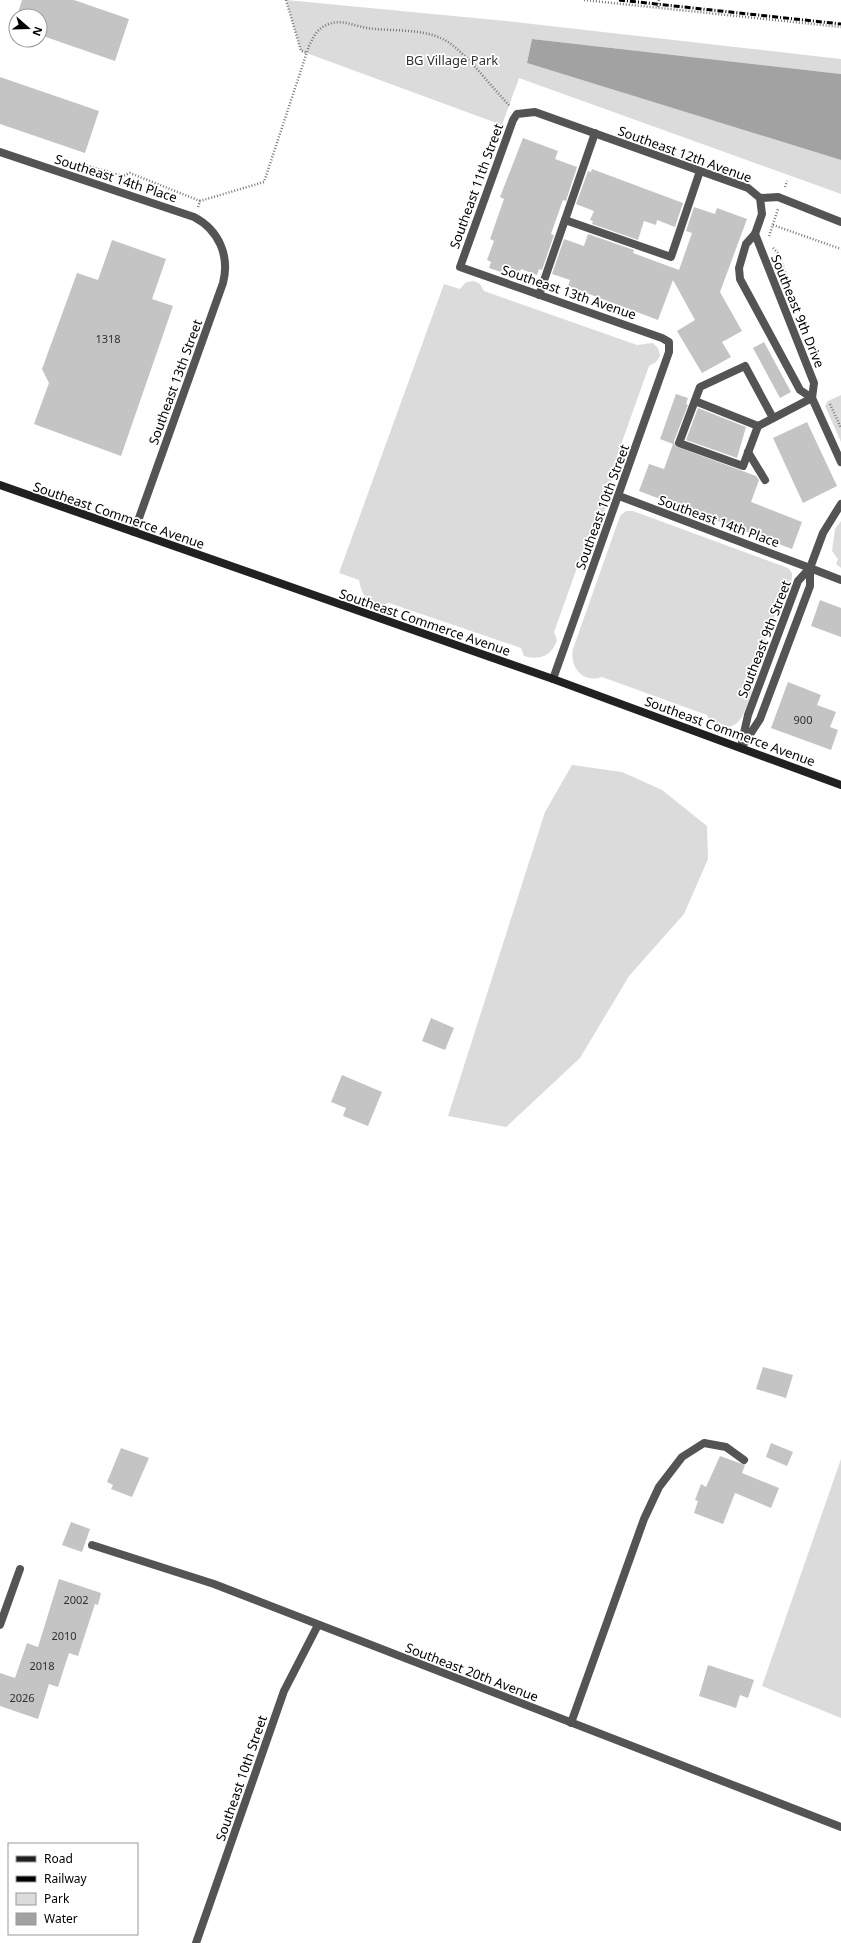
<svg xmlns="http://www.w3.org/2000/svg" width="841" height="1943" viewBox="0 0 841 1943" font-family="'Noto Sans',sans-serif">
<rect width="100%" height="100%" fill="#fff"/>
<!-- green -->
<g fill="#dbdbdb">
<path d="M 286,0 L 506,21 L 841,59 L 841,74 L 532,39 L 527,63 L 841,160 L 841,194 L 519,78 L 502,125 L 301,51 Z"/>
<path d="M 474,281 L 480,284 L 484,291 L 637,345 L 653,343 L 658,348 L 660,356 L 656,362 L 649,366 L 617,456 L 620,463 L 615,479 L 608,482 L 602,499 L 606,507 L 600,523 L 592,526 L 554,632 L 557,640 C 552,656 539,661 524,656 L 521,648 L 389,603 C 370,609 362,597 359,580 L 339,573 L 444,284 L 460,289 L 466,282 Z"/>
<path d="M 841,395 L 841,442 L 825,406 L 828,401 Z"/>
<path d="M 626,511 L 633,511 L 788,568 L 792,573 C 792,583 791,588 783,593 L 749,683 L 753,688 C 744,711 742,737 710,723 L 707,715 L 602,677 C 583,684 569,666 573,649 L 620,516 Z"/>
<path d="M 841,521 L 841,568 L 836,564 L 838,559 L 832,551 L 835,529 Z"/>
<path d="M 572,765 L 622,772 L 662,790 L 707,826 L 708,859 L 684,914 L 629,976 L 580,1058 L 506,1127 L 448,1116 L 545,812 Z"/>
<path d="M 841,1459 L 841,1718 L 762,1686 Z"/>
</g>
<!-- water -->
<path fill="#a2a2a2" d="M 532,39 L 841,74 L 841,160 L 527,63 Z"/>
<!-- building -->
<g fill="#c4c4c4">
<path d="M 22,0 L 74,0 L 129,19 L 115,61 L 40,35 L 40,16 L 17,16 Z"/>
<path d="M 0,77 L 99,111 L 85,153 L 0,124 Z"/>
<path d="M 523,138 L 558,151 L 555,159 L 577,167 L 566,201 L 563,200 L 551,234 L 554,235 L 542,270 L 539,269 L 537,275 L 521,269 L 518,278 L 489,268 L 491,262 L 487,260 L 494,241 L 490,239 L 504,199 L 500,197 Z"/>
<path d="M 592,169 L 683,203 L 675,227 L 657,220 L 656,225 L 644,221 L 638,240 L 592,224 L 593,221 L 590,220 L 594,211 L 576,204 L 588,171 L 591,172 Z"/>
<path d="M 694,207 L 715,214 L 717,208 L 747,219 L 720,292 L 742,331 L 722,342 L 731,357 L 702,373 L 677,331 L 695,320 L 673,280 L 658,320 L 568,286 L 570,280 L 552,274 L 564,239 L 584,246 L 588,234 L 634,250 L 633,253 L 679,270 L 692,233 L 686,231 Z"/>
<path d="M 112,240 L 166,259 L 152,299 L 173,306 L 121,456 L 34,424 L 49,383 L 42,369 L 77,273 L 98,280 Z"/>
<path d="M 764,342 L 791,392 L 780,398 L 753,348 Z"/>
<path d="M 676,394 L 688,398 L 686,404 L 688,405 L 674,441 L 675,446 L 756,476 L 759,480 L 751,502 L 802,522 L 792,549 L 639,491 L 649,464 L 664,469 L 673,444 L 660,439 Z"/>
<path d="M 698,408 L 746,427 L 737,458 L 686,440 Z"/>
<path d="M 807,422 L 837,486 L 803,503 L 773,438 Z"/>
<path d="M 820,600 L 841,608 L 841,637 L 811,626 Z"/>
<path d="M 788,682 L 821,695 L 817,705 L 836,712 L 830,727 L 838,730 L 831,750 L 771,728 Z"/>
<path d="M 431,1018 L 454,1028 L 445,1050 L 422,1041 Z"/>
<path d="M 342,1075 L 382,1092 L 368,1126 L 343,1116 L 346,1108 L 331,1102 Z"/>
<path d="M 763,1367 L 793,1375 L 786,1398 L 756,1389 Z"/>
<path d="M 771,1443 L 793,1452 L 787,1466 L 766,1457 Z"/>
<path d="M 121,1448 L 149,1458 L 132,1497 L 111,1489 L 113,1485 L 107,1482 Z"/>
<path d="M 720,1456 L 745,1465 L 742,1473 L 779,1488 L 771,1508 L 735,1493 L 723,1524 L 694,1513 L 698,1501 L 695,1500 L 701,1484 L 706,1487 Z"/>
<path d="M 71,1522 L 90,1529 L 82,1552 L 62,1545 Z"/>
<path d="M 59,1579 L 101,1593 L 98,1605 L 95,1604 L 78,1656 L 69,1653 L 58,1687 L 49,1684 L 38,1719 L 0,1706 L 0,1673 L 15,1678 L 27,1643 L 38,1647 Z"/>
<path d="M 708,1665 L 754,1680 L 748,1698 L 740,1695 L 736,1708 L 699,1696 Z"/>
</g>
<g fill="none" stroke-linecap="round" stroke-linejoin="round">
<!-- path -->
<g stroke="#767676" stroke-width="2.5" stroke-dasharray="1 2" stroke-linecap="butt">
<path d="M 286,0 L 301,51 L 307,53"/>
<path d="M 584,0 L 841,27"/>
<path d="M 658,7 L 659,0"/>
<path d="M 78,163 L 123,176 L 130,173 L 200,201"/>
<path d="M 785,187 L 787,181"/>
<path d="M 198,207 L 200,201 L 264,182 L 309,46 C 314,36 317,28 329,24 C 342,19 354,26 367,28 C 394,32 428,27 451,44 C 473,61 490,86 510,106"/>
<path d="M 773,225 L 841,249"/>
<path d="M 769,236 L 778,209"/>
<path d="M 773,248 L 779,254 L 788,281"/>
<path d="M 830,404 L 841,428"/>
</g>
<!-- lane -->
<g stroke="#545454" stroke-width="8">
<path d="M 760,198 L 762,214 L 755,234 L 746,244 L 739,268 L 740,279 L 800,390 L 812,398 L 841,462"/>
<path d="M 565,220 L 671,257 L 700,171"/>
<path d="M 755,234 L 814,383 L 812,398"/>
<path d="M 539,295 L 595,133"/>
<path d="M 695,401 L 758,426 L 812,398"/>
<path d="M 758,426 L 743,466 L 679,443 L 700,387 L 745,366 L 773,418"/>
<path d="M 748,452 L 765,480"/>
<path d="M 619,496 L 810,568"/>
<path d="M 841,504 L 823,533 L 810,568 L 841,580"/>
<path d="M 553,679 L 669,352 L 669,342 L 662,338 L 460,267 L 513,120 L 517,114 L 535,112 L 748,188 L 760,198 L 778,197 L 841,222"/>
<path d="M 742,742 L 748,715 L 798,581 L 810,568"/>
<path d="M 741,748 L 760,719 L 810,586 L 810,568"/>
<path d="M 92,1545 L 214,1584 L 841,1827"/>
<path d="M 571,1723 L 644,1519 L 659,1487 L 682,1457 L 704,1443 L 726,1447 L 744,1460"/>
<path d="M 196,1943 L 284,1691 L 318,1625"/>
</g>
<!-- street -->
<g stroke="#545454" stroke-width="8">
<path d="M 0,152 L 194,217 C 219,230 230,256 223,283 L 134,532"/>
<path d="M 0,1625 L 20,1569"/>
</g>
<!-- secondary -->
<path stroke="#212121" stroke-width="8" d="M 0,485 L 553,679 L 841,785"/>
<!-- rail -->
<path stroke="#000" stroke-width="3" stroke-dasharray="6 2 1 2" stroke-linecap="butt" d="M 619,0 L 841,24"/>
</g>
<g text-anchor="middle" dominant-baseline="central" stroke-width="3.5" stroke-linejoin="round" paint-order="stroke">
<!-- number labels -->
<g font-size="11" fill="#313131">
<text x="108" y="338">1318</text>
<text x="803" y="719">900</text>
<text x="76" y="1599">2002</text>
<text x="64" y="1635">2010</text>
<text x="42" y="1665">2018</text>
<text x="22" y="1697">2026</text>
</g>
<!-- park labels -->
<g font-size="13" fill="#323232" stroke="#fff">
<text x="452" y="60">BG Village Park</text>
</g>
<!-- street labels -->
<g font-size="13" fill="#000" stroke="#fff">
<text transform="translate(685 154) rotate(20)">Southeast 12th Avenue</text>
<text transform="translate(116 178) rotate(18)">Southeast 14th Place</text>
<text transform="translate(476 186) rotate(-70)">Southeast 11th Street</text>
<text transform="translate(569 292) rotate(19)">Southeast 13th Avenue</text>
<text transform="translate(798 311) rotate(68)">Southeast 9th Drive</text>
<text transform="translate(175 382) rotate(-70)">Southeast 13th Street</text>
<text transform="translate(602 507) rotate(-70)">Southeast 10th Street</text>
<text transform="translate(119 515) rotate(19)">Southeast Commerce Avenue</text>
<text transform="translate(719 521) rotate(20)">Southeast 14th Place</text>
<text transform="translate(425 622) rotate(19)">Southeast Commerce Avenue</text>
<text transform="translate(764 639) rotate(-69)">Southeast 9th Street</text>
<text transform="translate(730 731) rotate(20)">Southeast Commerce Avenue</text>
<text transform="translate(472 1672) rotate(21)">Southeast 20th Avenue</text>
<text transform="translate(241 1778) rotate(-71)">Southeast 10th Street</text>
</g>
</g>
<!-- legend -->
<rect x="8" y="1843" width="130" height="92" fill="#ffffff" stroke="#999999"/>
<rect x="16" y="1856" width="20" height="6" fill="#212121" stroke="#999999"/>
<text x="44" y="1863" font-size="12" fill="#000000">Road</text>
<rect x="16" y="1876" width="20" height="6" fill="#000000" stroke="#999999"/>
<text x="44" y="1883" font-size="12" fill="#000000">Railway</text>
<rect x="16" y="1893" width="20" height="12" fill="#dbdbdb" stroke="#999999"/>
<text x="44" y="1903" font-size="12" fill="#000000">Park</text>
<rect x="16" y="1913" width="20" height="12" fill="#a2a2a2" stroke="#999999"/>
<text x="44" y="1923" font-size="12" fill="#000000">Water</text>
<!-- north arrow -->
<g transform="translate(28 28) rotate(110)"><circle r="19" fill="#ffffff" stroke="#999999"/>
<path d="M0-3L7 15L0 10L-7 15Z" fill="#000000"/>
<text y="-6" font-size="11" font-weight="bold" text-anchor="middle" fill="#000000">N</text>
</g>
</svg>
